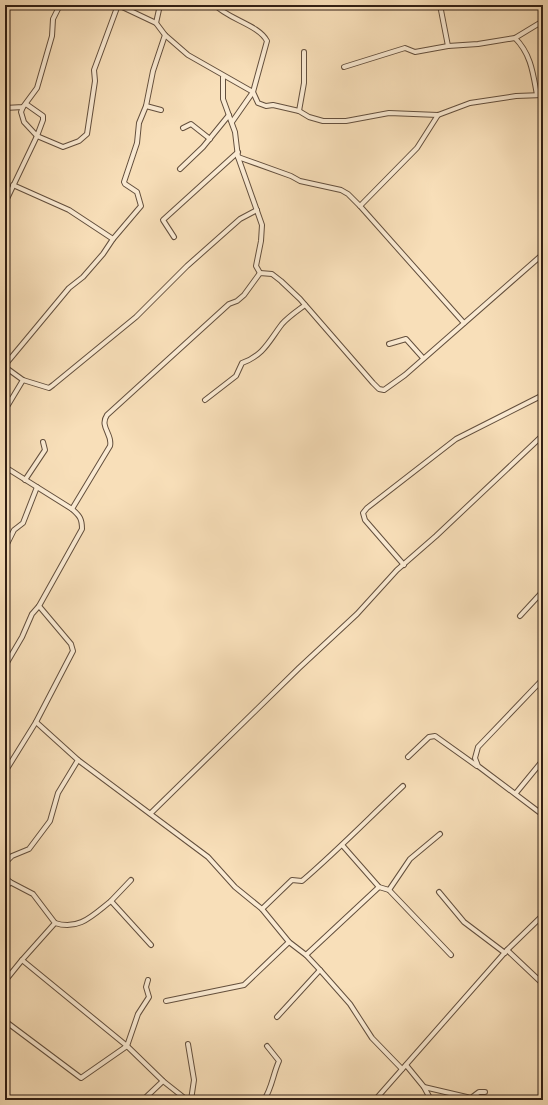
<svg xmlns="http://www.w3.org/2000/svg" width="548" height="1105" viewBox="0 0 548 1105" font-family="'Libre Caslon Text',serif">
<rect width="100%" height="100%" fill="#f8dfb9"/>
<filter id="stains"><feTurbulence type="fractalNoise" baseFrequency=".005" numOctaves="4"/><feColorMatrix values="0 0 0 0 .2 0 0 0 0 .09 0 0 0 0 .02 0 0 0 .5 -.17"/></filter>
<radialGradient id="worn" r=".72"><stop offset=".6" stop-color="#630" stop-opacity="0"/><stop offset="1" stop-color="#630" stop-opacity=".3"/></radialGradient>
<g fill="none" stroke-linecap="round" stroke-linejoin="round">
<!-- minor casing -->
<g stroke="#634f3d" stroke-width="6">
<g id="minor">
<path d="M 118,5 L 156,23 L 165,35 L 188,55 L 253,92 L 258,103 L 266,106 L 273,105 L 299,111 L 309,117 L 323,121 L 346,121 L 389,113 L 438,115 L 470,103 L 516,96 L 543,95"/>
<path d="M 215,5 C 228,19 259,25 267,41 L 253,92 L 232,122"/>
<path d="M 440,5 L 448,46"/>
<path d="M 156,23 L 160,5"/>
<path d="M 515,38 C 531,54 533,73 537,95"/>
<path d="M 344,67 L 405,48 L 415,52 L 448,46 L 478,44 L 515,38 L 543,21"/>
<path d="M 223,77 L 223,99 L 235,132 L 238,157 L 262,225 L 261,241 L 256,266 L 260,273"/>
<path d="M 146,106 L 153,71 L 165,35"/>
<path d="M 23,107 L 21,112 L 24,122 L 37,136 L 43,120 L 43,116 L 26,104"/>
<path d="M 5,108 L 23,107 L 37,88 L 52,36 L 53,19 L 60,5"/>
<path d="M 299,111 L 304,83 L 304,52"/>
<path d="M 438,115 L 417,148 L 360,206 L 464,323"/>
<path d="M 183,128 L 191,124 L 210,139"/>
<path d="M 238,157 L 291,176 L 300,181 L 341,190 L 348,194 L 360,206"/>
<path d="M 180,169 L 203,147 L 229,115"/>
<path d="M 13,185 L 69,210 L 113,239"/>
<path d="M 5,203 L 37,136 L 63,147 L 79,141 L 87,134 L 95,81 L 94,70 L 118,5"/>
<path d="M 174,237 L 163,220 L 238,152"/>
<path d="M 389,344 L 406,339 L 423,358"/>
<path d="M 5,365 L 69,288 L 83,277 L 103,254 L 113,239 L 141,206 L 137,192 L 125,184 L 124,182 L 137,143 L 139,123 L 146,106 L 161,110"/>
<path d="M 5,367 L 23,380 L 5,410"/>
<path d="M 23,380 L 49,388 L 53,385 L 136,317 L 187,266 L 240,219 L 257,210"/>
<path d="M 205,400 L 236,376 L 242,363 C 264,355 269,341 282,324 C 288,317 297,311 305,305"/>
<path d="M 5,467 L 72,509 C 80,516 82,519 82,529 L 39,606 L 32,614 L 22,637 L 5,666"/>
<path d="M 25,480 L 45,450 L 43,442"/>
<path d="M 72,509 L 110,446 C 113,434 99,427 107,415 L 229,304 L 237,301 L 244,295 L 260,273 L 272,274 L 281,281 L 300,299 L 373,383 L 379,389 L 384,390 L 405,375 L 543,254"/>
<path d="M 5,548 L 14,530 L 23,523 L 37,487"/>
<path d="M 404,565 L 365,520 L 363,513 L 367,508 L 456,439 L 543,395"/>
<path d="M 520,616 L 543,591"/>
<path d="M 543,679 L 478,747 L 475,758 L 478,766 L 543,815"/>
<path d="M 36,722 L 78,760 L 208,857 L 235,887 L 262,909 L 289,942 L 306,955 L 320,970 L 350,1004 L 372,1038 L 402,1069"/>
<path d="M 408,757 L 429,737 L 435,736 L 477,766"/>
<path d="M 5,772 L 36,722 L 73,651 L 71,644 L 39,606"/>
<path d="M 516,793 L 543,760"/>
<path d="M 151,813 L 299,668 L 357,614 L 397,570 L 436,536 L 543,435"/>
<path d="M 343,846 L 379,887 L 389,890 L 410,859 L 440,834"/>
<path d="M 5,863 L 12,856 L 29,849 L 50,821 L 58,793 L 78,760"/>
<path d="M 5,877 L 10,882"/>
<path d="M 5,889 L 10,882 L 33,894 L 55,923 L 22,960 L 127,1046 L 163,1081 L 187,1100"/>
<path d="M 389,890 L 451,955"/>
<path d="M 439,892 L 464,922 L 505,953"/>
<path d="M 111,901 L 131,880"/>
<path d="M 262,909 L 292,880 L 302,881 C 337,851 369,818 403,786"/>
<path d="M 55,923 C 79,931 93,915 111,901 L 151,945"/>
<path d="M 507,950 L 543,984"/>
<path d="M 306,955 L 379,887"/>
<path d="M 5,981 L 22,960"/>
<path d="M 166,1001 L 244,985 L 289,942"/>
<path d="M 277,1017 L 320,970"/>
<path d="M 5,1021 L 81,1078 L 127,1046 L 138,1014 L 149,997 L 146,987 L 148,980"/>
<path d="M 188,1044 L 194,1080 L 191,1100"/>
<path d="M 406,1065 L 424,1087 L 431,1100"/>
<path d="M 424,1087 L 471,1098 L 479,1092 L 485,1092"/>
<path d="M 143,1100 L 163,1081"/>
<path d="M 264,1100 C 272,1088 273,1074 279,1061 L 267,1046"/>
<path d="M 375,1100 L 507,950 L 543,915"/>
</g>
</g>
<!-- minor -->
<use href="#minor" stroke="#faead2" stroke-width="4"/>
</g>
<!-- margin -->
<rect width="548" height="1105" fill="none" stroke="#f8dfb9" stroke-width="20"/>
<rect x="6" y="6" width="536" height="1093" fill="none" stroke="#311f14" stroke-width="2"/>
<rect x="10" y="10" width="528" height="1085" fill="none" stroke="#311f14"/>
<rect width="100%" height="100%" filter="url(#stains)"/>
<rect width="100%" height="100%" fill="url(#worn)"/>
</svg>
